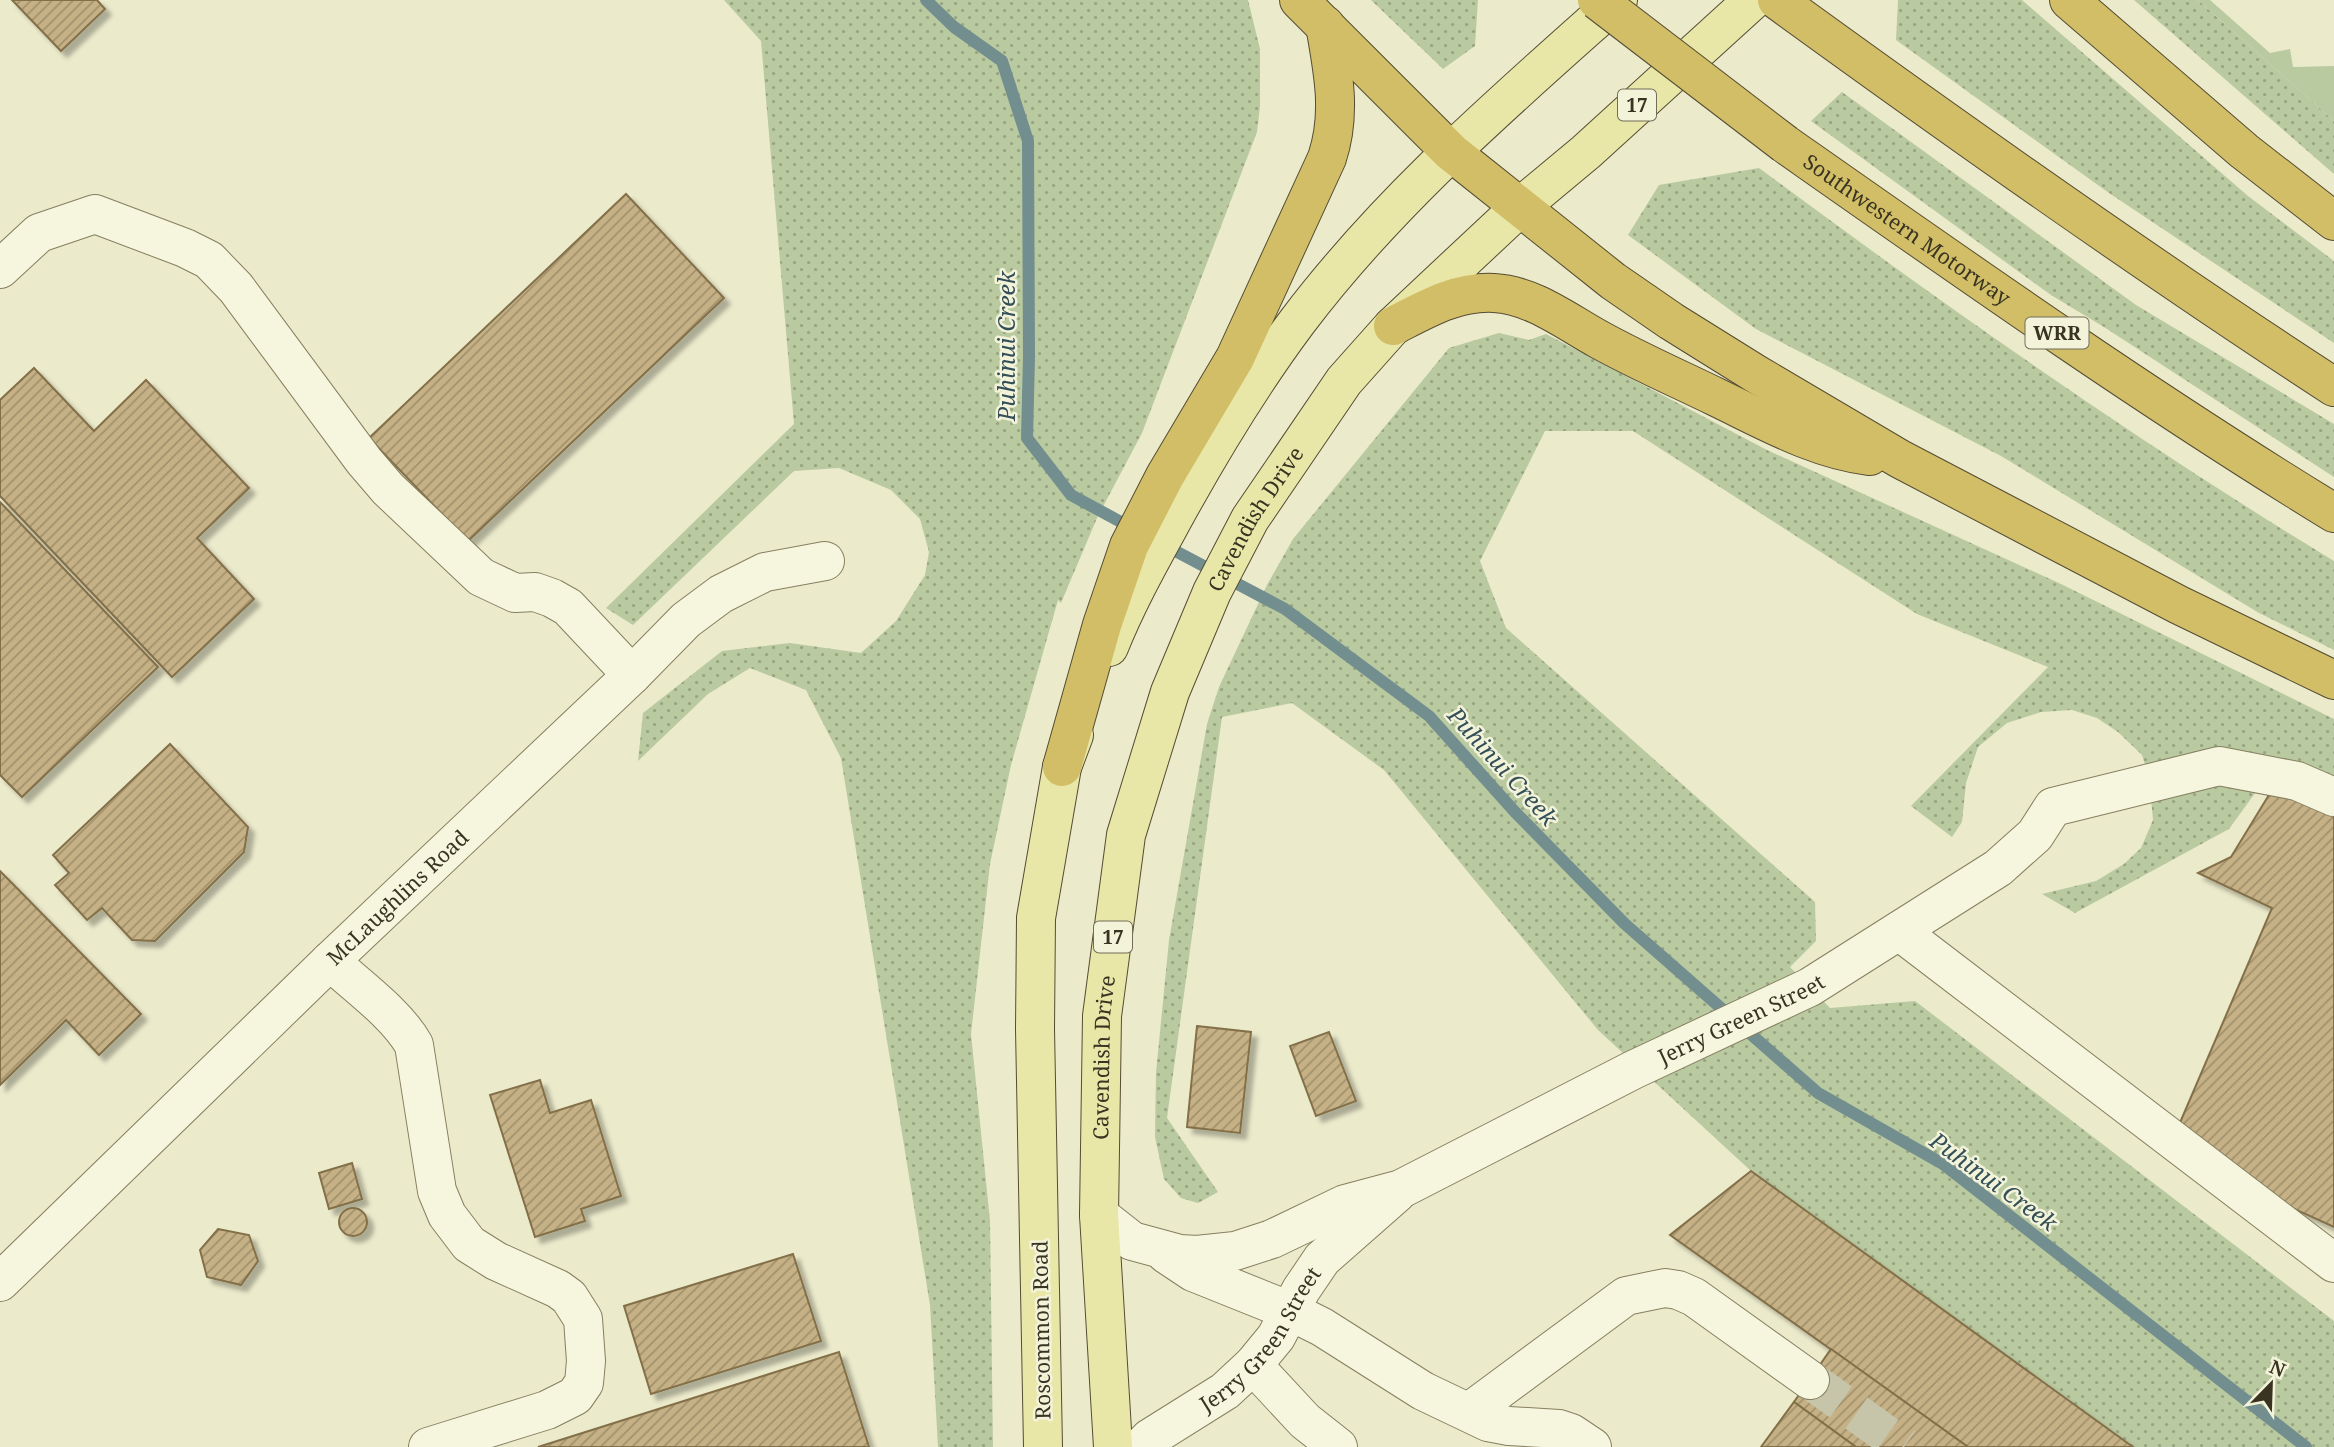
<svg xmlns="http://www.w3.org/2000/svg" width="2334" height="1447" viewBox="0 0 2334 1447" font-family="'Noto Serif',serif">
<defs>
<pattern id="grass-dots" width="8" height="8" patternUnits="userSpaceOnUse" patternTransform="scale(1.75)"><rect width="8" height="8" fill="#b9c9a0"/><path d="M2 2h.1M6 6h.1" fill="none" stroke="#97a482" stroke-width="1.8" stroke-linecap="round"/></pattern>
<pattern id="building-hatch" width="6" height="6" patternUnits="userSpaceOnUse" patternTransform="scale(1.75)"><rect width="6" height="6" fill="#c5b185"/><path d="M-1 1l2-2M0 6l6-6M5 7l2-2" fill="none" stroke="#a1916c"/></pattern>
<filter id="shadow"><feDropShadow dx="6" dy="6" stdDeviation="2" flood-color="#0004"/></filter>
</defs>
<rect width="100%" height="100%" fill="#ebeacb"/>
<!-- grass -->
<g fill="url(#grass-dots)">
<path d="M 724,0 L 1248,0 L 1260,49 L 1260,106 L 1257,132 L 1142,433 L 1097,518 L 1061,603 L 1058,600 L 1011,765 L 990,864 L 971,1034 L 990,1221 L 993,1447 L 938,1447 L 930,1305 L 841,758 L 806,690 L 750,668 L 708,694 L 638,761 L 643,713 L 722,651 L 790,643 L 861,653 L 896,621 L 925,575 L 929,552 L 920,519 L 891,490 L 839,468 L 794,471 L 633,625 L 606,608 L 794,424 L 761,41 Z"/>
<path d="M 1371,0 L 1478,0 L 1475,46 L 1443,69 Z"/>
<path d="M 1898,0 L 2022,0 L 2248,196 L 2334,261 L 2334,343 L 2109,193 L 1896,40 Z"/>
<path d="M 2134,0 L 2198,0 L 2334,121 L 2334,174 Z"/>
<path d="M 1842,92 L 2136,305 L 2334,424 L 2334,477 L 2104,327 L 2051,295 L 1811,121 Z"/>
<path d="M 1759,168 C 1945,306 2135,440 2334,561 L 2334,650 L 2259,613 L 2001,456 L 1756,329 L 1628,235 L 1659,185 Z"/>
<path d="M 1499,333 L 1529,340 L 1546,334 L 1767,450 L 2061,584 L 2334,719 L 2334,783 L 2279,760 L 2229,829 L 2075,913 L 2042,894 L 2096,881 L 2124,864 L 2141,848 L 2153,820 L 2149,777 L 2142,755 L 2118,732 L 2097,718 L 2072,710 L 2041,712 L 2007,723 L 1978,747 L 1966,783 L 1962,822 L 1952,837 L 1911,806 L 2048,667 L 1917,614 L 1633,431 L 1545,431 L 1480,561 L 1506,628 L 1815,902 L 1816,941 L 1790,967 L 1830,1008 L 1915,1001 L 2334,1321 L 2334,1447 L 2133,1447 L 1751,1171 L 1598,1030 L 1384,770 L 1292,703 L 1222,717 L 1167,1118 L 1218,1192 L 1198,1203 L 1181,1198 L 1164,1179 L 1155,1137 L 1156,1073 L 1169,940 L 1207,724 L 1219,687 L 1267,585 L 1293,539 L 1449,348 Z"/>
</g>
<!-- garden -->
<path fill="#b9c9a0" d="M 2198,0 L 2210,0 L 2270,53 L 2290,49 L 2293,67 L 2334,66 L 2334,121 Z"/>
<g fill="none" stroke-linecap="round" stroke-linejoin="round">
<!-- stream -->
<g stroke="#728e8e" stroke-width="12">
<path d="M 926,0 L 954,27 L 1002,61 L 1028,141 L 1029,356 L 1027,438 L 1071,495 L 1132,528"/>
<path d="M 1164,545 L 1285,609 L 1429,716 L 1515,812 L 1625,924 L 1818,1093 L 1943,1164 L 2306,1447"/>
</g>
</g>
<!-- building -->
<g fill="url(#building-hatch)" stroke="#837049" stroke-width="2" filter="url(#shadow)">
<path d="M 12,0 L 97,0 L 105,9 L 61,51 Z"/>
<path d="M 626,194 L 724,298 L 468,541 L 369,438 Z"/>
<path d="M 34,368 L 94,431 L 146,380 L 249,488 L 197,538 L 254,599 L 172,677 L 0,496 L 0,400 Z"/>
<path d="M 0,502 L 158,667 L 22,797 L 0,775 Z"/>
<path d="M 170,744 L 248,827 L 244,852 L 155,941 L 132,940 L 102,908 L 87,920 L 55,885 L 69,873 L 53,855 Z"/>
<path d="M 2275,785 L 2334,811 L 2334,1227 L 2257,1192 L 2176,1132 L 2272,908 L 2198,873 L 2231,857 Z"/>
<path d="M 0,871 L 141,1014 L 99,1055 L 66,1020 L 0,1085 Z"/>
<path d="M 1197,1026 L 1251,1032 L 1240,1133 L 1187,1127 Z"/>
<path d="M 1329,1032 L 1356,1101 L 1316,1116 L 1290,1046 Z"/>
<path d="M 540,1080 L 550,1113 L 591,1100 L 621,1196 L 581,1209 L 585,1221 L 535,1237 L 490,1095 Z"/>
<path d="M 352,1163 L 362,1199 L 329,1209 L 319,1173 Z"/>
<path d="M 1751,1171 L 2133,1447 L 1968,1447 L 1670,1235 Z"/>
<circle cx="353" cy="1222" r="14"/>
<path d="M 218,1229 L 249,1235 L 258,1261 L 241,1285 L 207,1277 L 200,1250 Z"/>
<path d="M 793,1254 L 821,1341 L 651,1394 L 624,1306 Z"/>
<path d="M 1831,1349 L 1968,1447 L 1856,1447 L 1794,1402 Z"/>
<path d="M 839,1352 L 869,1447 L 538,1447 Z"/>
<path d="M 1794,1402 L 1856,1447 L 1761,1447 Z"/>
</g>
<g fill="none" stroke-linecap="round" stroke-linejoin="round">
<!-- minor-tunnel -->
<path stroke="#c7c5a9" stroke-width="38" stroke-dasharray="38 19" stroke-linecap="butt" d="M 1810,1380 L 1904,1447"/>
<!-- minor casing -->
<g stroke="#867f61" stroke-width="40">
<g id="minor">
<path d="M 0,269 L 39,233 L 95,214 L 185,248 L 209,260 L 236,288 L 364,461 L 388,489 L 481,577 L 515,593 L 535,592 L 552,598 L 568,607 L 632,675"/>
<path d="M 1899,931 L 2334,1263"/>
<path d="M 330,961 C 356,985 397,1014 414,1045 L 437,1191 L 447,1215 L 469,1244 L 496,1261 L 558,1289 L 569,1297 L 583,1319 L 586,1361 L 584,1383 L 575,1396 L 547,1410 L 428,1447"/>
<path id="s1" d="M 1099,1215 L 1132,1241 L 1180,1254 L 1197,1255 L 1235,1251 L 1272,1239 L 1345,1204 L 1401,1189 L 1633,1070 L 1810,987 L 1998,868 L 2035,835 L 2053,807 L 2219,766 L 2297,781 L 2334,797"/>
<path d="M 1166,1254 L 1193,1272 L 1290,1311 L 1322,1327 L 1423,1391 L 1488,1422 L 1509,1426 L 1559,1429 L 1571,1433 L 1592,1447"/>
<path id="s2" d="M 0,1282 L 330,961 L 632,675 L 686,620 L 721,594 L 765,572 L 825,561"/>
<path d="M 1253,1365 L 1305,1421 L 1338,1447"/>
<path d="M 1469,1412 L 1626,1296 L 1665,1288 L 1678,1290 L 1694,1297 L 1810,1380"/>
<path id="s3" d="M 1141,1447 L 1150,1438 L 1225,1391 L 1253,1365 L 1276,1337 L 1301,1290 L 1322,1259 L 1397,1193"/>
</g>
</g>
<!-- major casing -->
<g stroke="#554c34" stroke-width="40">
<g id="major">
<path d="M 1109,647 C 1128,599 1154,554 1178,510 C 1214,445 1253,381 1297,322 C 1388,201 1505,101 1618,0"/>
<path d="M 1043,1447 L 1035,1029 L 1036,918 L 1062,767 L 1074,735"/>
<path id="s4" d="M 1113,1447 L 1099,1215 L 1102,1016 L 1126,835 L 1170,692 L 1212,592 L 1250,519 L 1344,381 L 1393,326 L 1520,207 L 1586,152 L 1753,0"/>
</g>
</g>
<!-- highway casing -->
<g stroke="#554c34" stroke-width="40">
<g id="highway">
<path d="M 1299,0 L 1451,152 L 1613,281 L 1671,321 L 1756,374 L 1900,459 L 2179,605 L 2334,680"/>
<path d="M 1777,0 C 1960,133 2145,264 2334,387"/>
<path d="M 2069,0 L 2244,151 L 2334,221"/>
<path id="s5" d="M 1785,144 C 1966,271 2146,398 2334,513"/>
<path d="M 1393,326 C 1426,309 1456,291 1494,293 C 1533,295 1567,322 1600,340 C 1638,361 1677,378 1716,397 C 1764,420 1816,450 1870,456"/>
<path d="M 1062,767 L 1102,625 L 1129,546 L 1165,476 L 1235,358 L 1327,158 C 1342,113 1333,71 1325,25"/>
</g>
</g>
<!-- minor -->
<use href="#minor" stroke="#f6f6de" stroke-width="38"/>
<!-- major -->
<use href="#major" stroke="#e9e7a8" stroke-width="38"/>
<!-- highway -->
<use href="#highway" stroke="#d1be66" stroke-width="38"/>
<!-- highway-bridge casing -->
<g stroke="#554c34" stroke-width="40" stroke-linecap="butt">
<path id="highway-bridge" d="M 1597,0 L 1785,144"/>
</g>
<!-- highway-bridge -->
<use href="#highway-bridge" stroke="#d1be66" stroke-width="38"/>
</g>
<g text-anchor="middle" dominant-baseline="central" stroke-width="5" stroke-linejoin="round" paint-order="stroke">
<!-- shield labels -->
<g fill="#f3f3da" stroke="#716d59" stroke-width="2">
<rect x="1618" y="89.5" width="38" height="31" rx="5"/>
<rect x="2025.5" y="317.5" width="63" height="31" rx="5"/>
<rect x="1094" y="921.5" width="38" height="31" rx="5"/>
</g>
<g font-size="19" font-weight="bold" fill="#393322">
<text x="1637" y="105">17</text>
<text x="2057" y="333">WRR</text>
<text x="1113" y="937">17</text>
</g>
<!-- street labels -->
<g font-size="21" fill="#393322" stroke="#f3f3da">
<text stroke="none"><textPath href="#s5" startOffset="149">Southwestern Motorway</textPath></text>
<text stroke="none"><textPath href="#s4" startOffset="957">Cavendish Drive</textPath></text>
<text stroke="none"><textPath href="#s2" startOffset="553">McLaughlins Road</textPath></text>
<text stroke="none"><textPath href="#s1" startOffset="705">Jerry Green Street</textPath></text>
<text stroke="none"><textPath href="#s4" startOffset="390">Cavendish Drive</textPath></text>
<text transform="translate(1041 1330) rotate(-91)">Roscommon Road</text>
<text stroke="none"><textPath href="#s3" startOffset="164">Jerry Green Street</textPath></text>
</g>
<!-- water labels -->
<g font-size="23" font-style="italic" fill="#334f57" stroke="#f3f3da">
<text transform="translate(1006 346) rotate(-90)">Puhinui Creek</text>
<text transform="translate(1503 766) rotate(48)">Puhinui Creek</text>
<text transform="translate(1994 1181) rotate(36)">Puhinui Creek</text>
</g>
</g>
<!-- north arrow -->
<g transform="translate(2271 1384) rotate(23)" stroke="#f3f3da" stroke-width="5" paint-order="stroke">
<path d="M0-5L12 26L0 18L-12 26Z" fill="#393322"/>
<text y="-10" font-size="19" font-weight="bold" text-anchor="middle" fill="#393322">N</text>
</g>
</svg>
